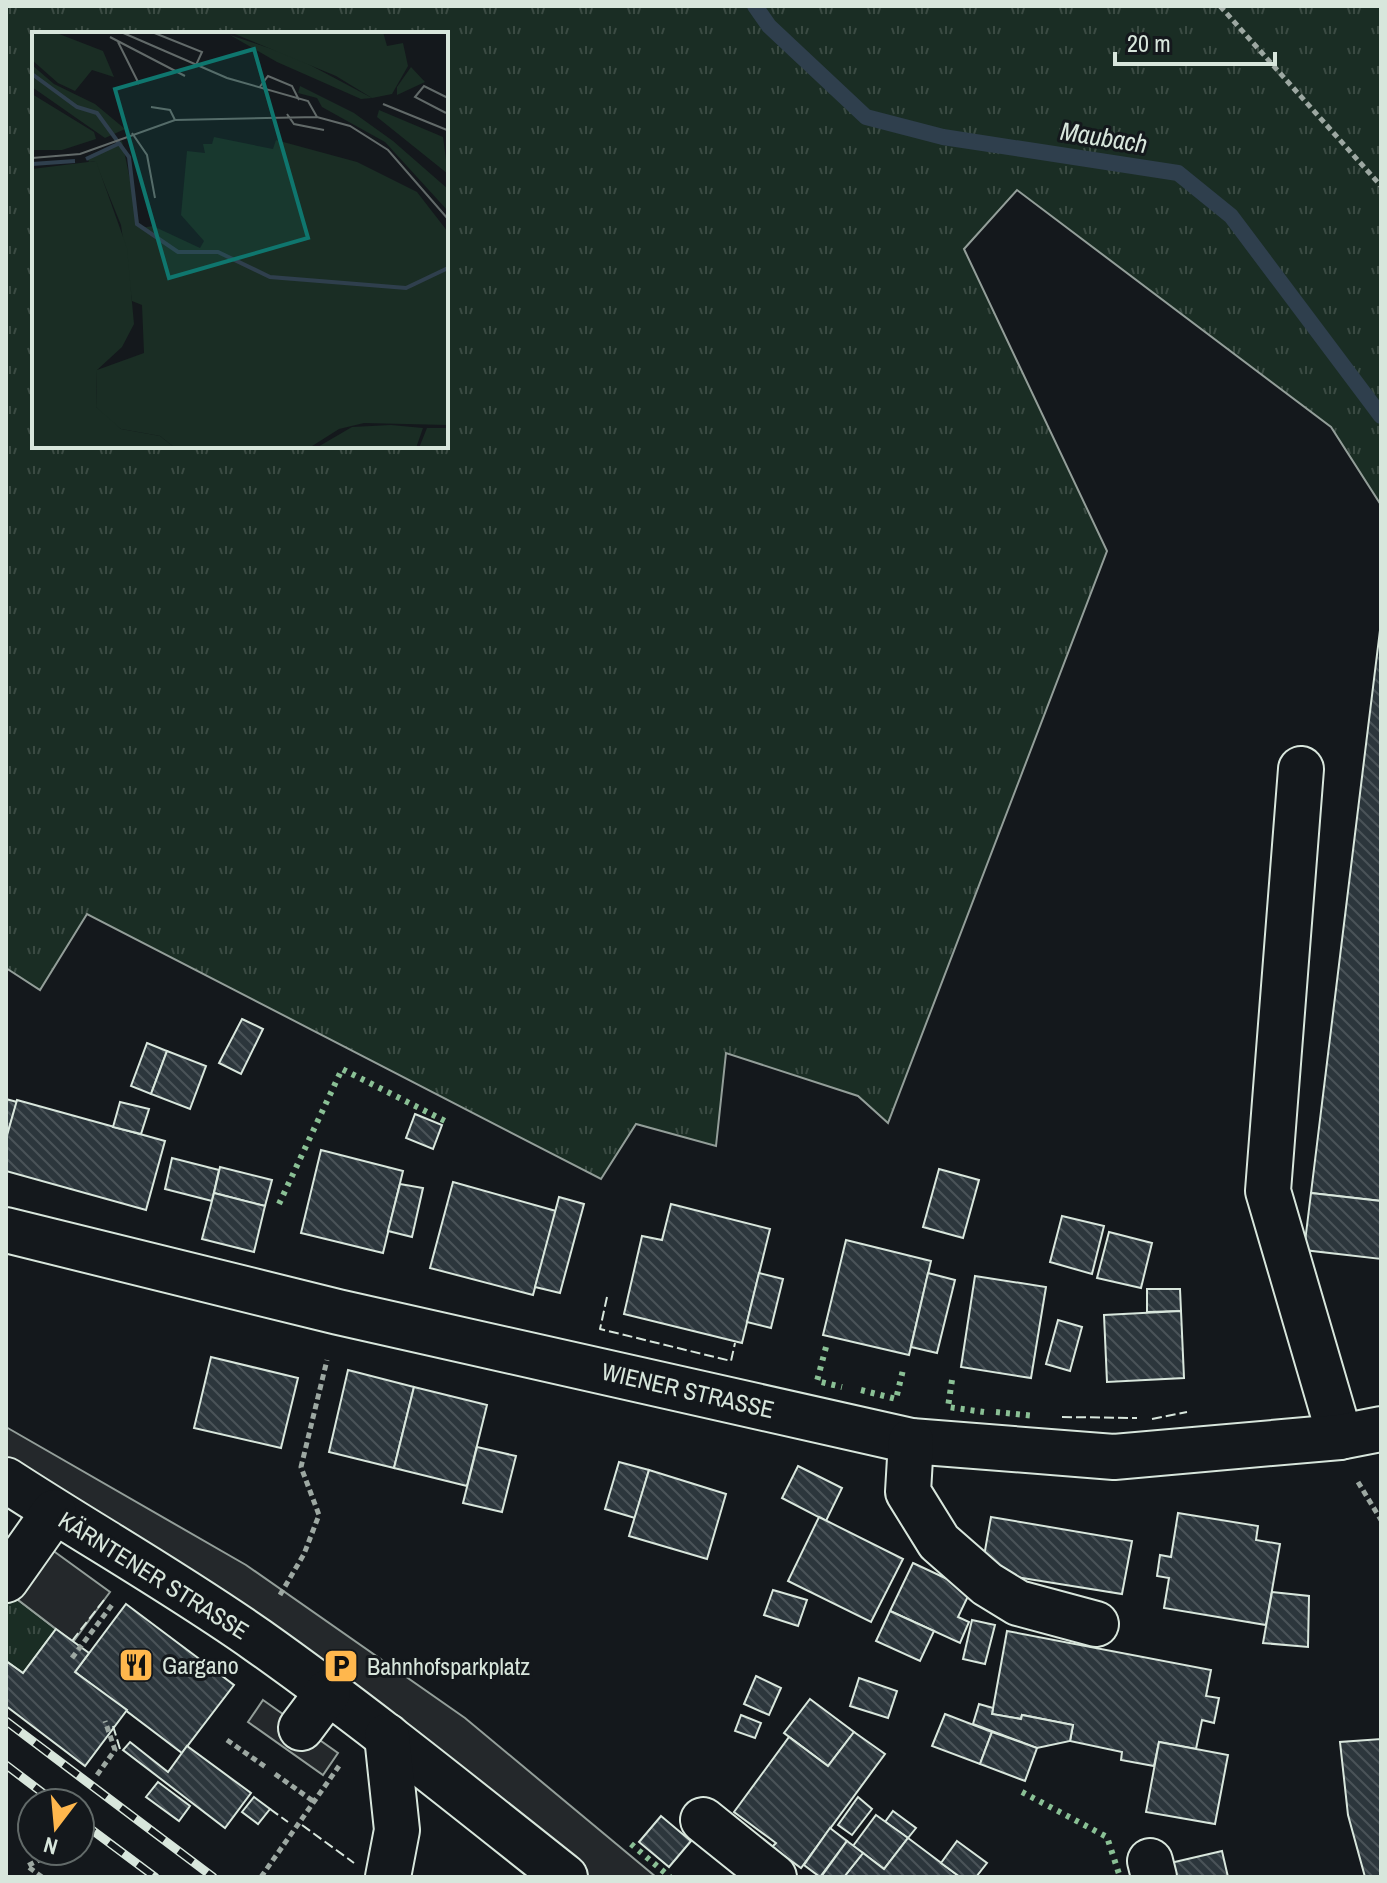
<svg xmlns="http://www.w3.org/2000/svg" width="1387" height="1883" viewBox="0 0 1387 1883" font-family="'Archivo Narrow',sans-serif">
<defs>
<pattern id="grass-tufts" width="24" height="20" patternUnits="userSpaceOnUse" patternTransform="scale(2)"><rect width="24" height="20" fill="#1a2d24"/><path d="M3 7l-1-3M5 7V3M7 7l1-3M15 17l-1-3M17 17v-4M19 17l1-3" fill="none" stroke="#3b4b43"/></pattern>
<pattern id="building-back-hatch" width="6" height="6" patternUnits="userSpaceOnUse" patternTransform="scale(2)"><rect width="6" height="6" fill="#2c363c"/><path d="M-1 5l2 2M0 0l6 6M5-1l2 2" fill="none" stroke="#4a5358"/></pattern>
</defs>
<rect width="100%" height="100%" fill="#14181c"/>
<!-- grass -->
<g fill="url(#grass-tufts)" stroke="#939e99" stroke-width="2" fill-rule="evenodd">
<path d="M 6,6 L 1381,6 L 1381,505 L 1331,427 L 1017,190 L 964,249 L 1107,551 L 888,1123 L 858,1096 L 726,1053 L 716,1146 L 636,1124 L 601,1179 L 87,914 L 40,990 L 6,968 ZM 34,34 L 446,34 L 446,446 L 34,446 Z"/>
<path d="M 13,1596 L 56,1629 L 23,1673 L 6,1661 L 6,1601 Z"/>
</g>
<!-- parking -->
<g fill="#24282b" stroke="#939e99" stroke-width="2">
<path d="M 6,1427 L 246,1565 L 465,1718 L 656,1877 L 565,1877 L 6,1480 Z"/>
<path d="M 48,1547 L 110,1592 L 73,1642 L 13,1596 Z"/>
<path d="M 263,1700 L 338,1753 L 323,1775 L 248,1722 Z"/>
</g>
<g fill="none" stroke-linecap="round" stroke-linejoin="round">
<!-- stream -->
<path stroke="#2f3f4d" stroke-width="16" d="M 755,6 L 769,26 L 866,117 L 943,137 L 1178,173 L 1231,216 L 1381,416"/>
</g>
<!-- building -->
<g fill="url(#building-back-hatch)" stroke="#d8e6dc" stroke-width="2">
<path d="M 1381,622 L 1381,1201 L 1311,1193 Z"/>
<path d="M 242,1019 L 263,1029 L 241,1074 L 219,1063 Z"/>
<path d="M 147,1043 L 167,1051 L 151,1094 L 131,1086 Z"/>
<path d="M 167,1051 L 206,1066 L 190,1109 L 151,1094 Z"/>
<path d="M 6,1099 L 17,1102 L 6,1139 Z"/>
<path d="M 17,1100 L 165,1141 L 146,1210 L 6,1171 L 6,1139 Z"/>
<path d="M 120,1102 L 149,1109 L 141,1134 L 113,1127 Z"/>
<path d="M 415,1114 L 442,1125 L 433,1149 L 406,1138 Z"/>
<path d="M 321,1150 L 403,1171 L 383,1253 L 301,1233 Z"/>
<path d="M 172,1158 L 219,1170 L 212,1201 L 165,1189 Z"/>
<path d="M 220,1167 L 272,1180 L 265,1206 L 214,1193 Z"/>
<path d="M 939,1169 L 979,1180 L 963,1238 L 923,1227 Z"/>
<path d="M 453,1182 L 556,1211 L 533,1295 L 430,1268 Z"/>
<path d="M 400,1184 L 423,1188 L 412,1237 L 388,1231 Z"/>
<path d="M 214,1193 L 265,1206 L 254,1252 L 202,1239 Z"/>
<path d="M 1311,1193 L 1381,1201 L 1381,1259 L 1304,1250 Z"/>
<path d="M 559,1197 L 584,1204 L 560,1293 L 535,1287 Z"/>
<path d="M 671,1204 L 770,1229 L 742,1343 L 624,1314 L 642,1236 L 662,1240 Z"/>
<path d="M 1062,1216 L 1104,1226 L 1092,1274 L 1050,1262 Z"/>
<path d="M 1109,1232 L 1152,1243 L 1141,1288 L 1097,1278 Z"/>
<path d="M 846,1240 L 931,1261 L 909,1355 L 823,1335 Z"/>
<path d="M 759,1273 L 783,1279 L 771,1328 L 747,1322 Z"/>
<path d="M 928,1273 L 955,1280 L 937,1353 L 911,1347 Z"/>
<path d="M 975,1276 L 1046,1287 L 1031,1378 L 961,1367 Z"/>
<path d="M 1147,1289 L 1180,1289 L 1181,1311 L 1147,1312 Z"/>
<path d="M 1181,1311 L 1184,1378 L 1107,1382 L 1104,1315 Z"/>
<path d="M 1058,1320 L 1082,1327 L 1070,1371 L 1046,1364 Z"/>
<path d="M 211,1357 L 298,1378 L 281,1448 L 194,1428 Z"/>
<path d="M 348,1370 L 414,1387 L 394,1468 L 329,1452 Z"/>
<path d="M 414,1387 L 487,1405 L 467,1486 L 394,1468 Z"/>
<path d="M 477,1447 L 516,1456 L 502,1512 L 463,1503 Z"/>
<path d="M 619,1462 L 649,1470 L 635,1518 L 605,1509 Z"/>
<path d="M 798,1466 L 842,1488 L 826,1521 L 782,1498 Z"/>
<path d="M 649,1470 L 726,1494 L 707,1559 L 629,1536 Z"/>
<path d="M 1178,1513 L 1258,1526 L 1256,1540 L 1280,1544 L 1266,1625 L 1164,1608 L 1169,1578 L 1157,1576 L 1160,1555 L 1171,1557 Z"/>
<path d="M 819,1517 L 903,1559 L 871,1622 L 788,1581 Z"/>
<path d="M 991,1517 L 1132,1541 L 1122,1594 L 1016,1577 L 984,1556 Z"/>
<path d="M 913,1563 L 971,1590 L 958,1617 L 969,1622 L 960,1643 L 890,1611 Z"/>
<path d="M 773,1590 L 807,1600 L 798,1626 L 764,1615 Z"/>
<path d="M 1272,1592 L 1309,1596 L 1308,1647 L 1263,1643 Z"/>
<path d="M 126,1604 L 234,1685 L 182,1753 L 75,1672 Z"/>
<path d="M 890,1611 L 934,1631 L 920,1661 L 876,1641 Z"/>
<path d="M 972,1620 L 995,1625 L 985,1664 L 963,1659 Z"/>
<path d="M 56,1629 L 89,1653 L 75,1672 L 127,1710 L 85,1766 L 6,1706 L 6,1661 L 23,1673 Z"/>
<path d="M 1007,1631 L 1211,1670 L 1206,1696 L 1219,1698 L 1214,1723 L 1202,1720 L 1196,1749 L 1159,1742 L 1154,1766 L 1121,1760 L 1122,1752 L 1070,1741 L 1073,1725 L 1022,1715 L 1021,1719 L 992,1714 Z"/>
<path d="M 756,1676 L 781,1688 L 769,1715 L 744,1704 Z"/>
<path d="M 859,1678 L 897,1691 L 888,1718 L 850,1706 Z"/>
<path d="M 810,1699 L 854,1732 L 828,1766 L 784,1733 Z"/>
<path d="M 979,1704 L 993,1708 L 992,1714 L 1021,1719 L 1022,1715 L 1073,1725 L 1070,1741 L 1037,1748 L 973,1724 Z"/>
<path d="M 945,1714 L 992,1732 L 980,1764 L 932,1746 Z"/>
<path d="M 741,1715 L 761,1723 L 755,1738 L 735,1731 Z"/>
<path d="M 854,1732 L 885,1754 L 801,1868 L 772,1847 L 776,1843 L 734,1812 L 789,1737 L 828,1766 Z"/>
<path d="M 992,1732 L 1037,1748 L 1025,1781 L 980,1764 Z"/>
<path d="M 1381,1739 L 1381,1877 L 1365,1877 L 1348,1815 L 1340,1742 Z"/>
<path d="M 130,1742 L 168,1772 L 187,1746 L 251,1793 L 225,1828 L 123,1750 Z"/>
<path d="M 1159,1742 L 1228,1755 L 1215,1824 L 1146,1812 Z"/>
<path d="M 158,1782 L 190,1806 L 179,1821 L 146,1797 Z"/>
<path d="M 254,1797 L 270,1809 L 258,1824 L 242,1812 Z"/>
<path d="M 858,1797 L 872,1809 L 852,1835 L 838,1825 Z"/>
<path d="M 893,1811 L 916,1828 L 908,1838 L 885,1822 Z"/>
<path d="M 876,1815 L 908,1838 L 884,1869 L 853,1846 Z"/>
<path d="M 661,1816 L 691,1841 L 669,1867 L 639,1842 Z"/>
<path d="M 830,1828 L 847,1841 L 820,1877 L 804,1865 Z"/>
<path d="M 908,1838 L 960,1877 L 844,1877 L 863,1853 L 884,1869 Z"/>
<path d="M 847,1841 L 863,1853 L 844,1877 L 821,1877 Z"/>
<path d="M 957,1841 L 987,1863 L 976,1877 L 960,1877 L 941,1863 Z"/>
<path d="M 1222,1851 L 1228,1877 L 1170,1877 L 1166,1864 Z"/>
</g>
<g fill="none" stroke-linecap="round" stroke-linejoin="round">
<!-- minor casing -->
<g stroke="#d8e6dc" stroke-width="48">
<g id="minor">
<path d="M 1301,769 L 1268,1191 L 1340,1437"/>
<path d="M 6,1230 L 338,1312 L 911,1441 L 1114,1457 L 1340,1437 L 1381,1429"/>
<path d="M 911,1441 L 908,1492 L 939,1542 L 987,1584 L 1018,1603 L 1096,1624"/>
<path d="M 6,1480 C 89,1534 176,1583 257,1640 C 363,1715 464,1797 565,1877"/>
<path d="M 6,1580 L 54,1512"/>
<path d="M 301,1728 L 328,1692"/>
<path d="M 387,1736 L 397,1830 L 388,1877"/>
<path d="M 703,1820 L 774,1877"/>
<path d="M 1150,1861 L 1154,1877"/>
</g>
</g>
<!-- path -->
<g stroke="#9da8a2" stroke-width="5" stroke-dasharray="6 4" stroke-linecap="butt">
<path d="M 1220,6 L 1381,186"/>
<path d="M 1358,1482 L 1381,1520"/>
<path d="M 280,1595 L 304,1554 L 319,1515 L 301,1467 L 327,1360"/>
<path d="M 72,1658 L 112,1605"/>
<path d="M 227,1740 L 267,1768"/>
<path d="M 275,1774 L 313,1801"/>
<path d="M 97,1775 L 115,1750 L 105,1721"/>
<path d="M 42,1877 L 27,1866 L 57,1851"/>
<path d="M 261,1877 L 339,1766"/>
</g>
<!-- minor -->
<use href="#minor" stroke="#14181c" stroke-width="44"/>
<!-- rail casing -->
<g stroke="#d8e6dc" stroke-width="9">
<g id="rail">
<path d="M 6,1721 L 213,1877"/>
<path d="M 6,1765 L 56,1803"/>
<path d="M 80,1821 L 155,1877"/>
</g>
</g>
<!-- rail -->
<use href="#rail" stroke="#14181c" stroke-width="6" stroke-dasharray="18" stroke-linecap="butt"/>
<!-- hedge -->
<g stroke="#8ac095" stroke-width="6" stroke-dasharray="4 6" stroke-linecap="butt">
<path d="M 279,1204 L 342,1069 L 447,1122"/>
<path d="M 826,1347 L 817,1381 L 842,1387"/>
<path d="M 952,1380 L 948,1407 L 984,1412"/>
<path d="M 861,1390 L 896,1399 L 903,1370"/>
<path d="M 996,1412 L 1035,1416"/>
<path d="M 1022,1792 L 1107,1837 L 1120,1877"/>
<path d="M 631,1844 L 670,1877"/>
</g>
<!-- fence -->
<g stroke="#d8e6dc" stroke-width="2" stroke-dasharray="10 4" stroke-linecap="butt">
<path d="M 607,1297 L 600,1329 L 731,1361 L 735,1343"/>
<path d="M 1062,1417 L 1137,1418"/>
<path d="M 1152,1419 L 1187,1412"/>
<path d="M 72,1641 L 104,1600"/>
<path d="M 113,1726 L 120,1749 L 118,1752"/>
<path d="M 270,1809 L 288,1822"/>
<path d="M 302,1825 L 354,1863"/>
</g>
</g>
<!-- icons -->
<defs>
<g id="restaurant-square" transform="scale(1.8)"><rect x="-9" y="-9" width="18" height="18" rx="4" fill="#ffb74d" stroke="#14181c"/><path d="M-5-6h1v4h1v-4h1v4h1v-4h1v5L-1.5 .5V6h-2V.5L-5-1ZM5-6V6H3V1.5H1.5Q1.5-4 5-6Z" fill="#111"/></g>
<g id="parking-square" transform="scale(1.8)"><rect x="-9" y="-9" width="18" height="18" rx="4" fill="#ffb74d" stroke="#14181c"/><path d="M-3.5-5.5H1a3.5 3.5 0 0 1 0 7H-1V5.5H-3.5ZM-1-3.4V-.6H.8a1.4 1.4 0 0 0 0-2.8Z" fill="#111"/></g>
</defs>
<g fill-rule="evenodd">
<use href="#restaurant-square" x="136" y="1665"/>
<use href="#parking-square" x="341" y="1666"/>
</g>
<g text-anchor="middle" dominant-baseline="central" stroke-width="6" stroke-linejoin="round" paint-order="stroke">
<!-- street labels -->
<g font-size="24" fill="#d8e6dc" stroke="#14181c">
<text transform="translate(688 1390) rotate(13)">WIENER STRASSE</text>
<text transform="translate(154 1575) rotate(32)">KÄRNTENER STRASSE</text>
</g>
<!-- poi labels -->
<g font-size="24" fill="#d8e6dc" stroke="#14181c" text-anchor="start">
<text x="162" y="1665">Gargano</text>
<text x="367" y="1666">Bahnhofsparkplatz</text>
</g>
<!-- water labels -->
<g font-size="26" font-style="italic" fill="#d8e6dc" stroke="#14181c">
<text transform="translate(1104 137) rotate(9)">Maubach</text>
</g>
</g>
<!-- overview -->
<g transform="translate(32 32)">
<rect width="416" height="416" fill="#14181c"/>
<path d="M 0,0 L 22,0 L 71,19 L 82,45 L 60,38 L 43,59 L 26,51 L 0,28 ZM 0,33 L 22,52 L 63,72 L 93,97 L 73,106 L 0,55 ZM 379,35 L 393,50 L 365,63 L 365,55 ZM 268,54 L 322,81 L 361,109 L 416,157 L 416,179 L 353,110 L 290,75 L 285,66 L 266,61 ZM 347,78 L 411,105 L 416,142 L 345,85 ZM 182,105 L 241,117 L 244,108 L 325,130 L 385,160 L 416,200 L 416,393 L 332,391 L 307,397 L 277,416 L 143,416 L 128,404 L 89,397 L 73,386 L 64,375 L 65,338 L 112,321 L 110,273 L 100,269 L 89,193 L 63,129 L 57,130 L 54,125 L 90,109 L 108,196 L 121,194 L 168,216 L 172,209 L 149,183 L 155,119 L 173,121 L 171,112 L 180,112 ZM 359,393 L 391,396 L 384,416 L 284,416 L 320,395 ZM 395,396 L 416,396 L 416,416 L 387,416 Z" fill="#1a2d24"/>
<path d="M 198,3 L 263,25 L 340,66 L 329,67 L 245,30 ZM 0,62 L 62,100 L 64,107 L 30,118 L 0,118 ZM 64,129 L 95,216 L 102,292 L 90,315 L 65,338 L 64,375 L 89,397 L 128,404 L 143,416 L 0,416 L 0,137 Z" fill="#1a2d24"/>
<path d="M 198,0 L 351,0 L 355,14 L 371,11 L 376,34 L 360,62 L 340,66 L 304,44 Z" fill="#1a2d24"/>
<path fill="none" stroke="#2f3f4d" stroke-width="4" d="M 0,42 L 45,75 L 65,81 L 97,125 L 105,192 L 146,220 L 186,220 L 238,245 L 374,256 L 416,236M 54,127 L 86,112M 0,132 L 43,129"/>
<path fill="none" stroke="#626a69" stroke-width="2" d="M 89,0 L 195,46 L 276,69 L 285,85M 120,0 L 170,20 L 164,33M 78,5 L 153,44M 86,10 L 107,52M 227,56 L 236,44 L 260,54 L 267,68M 351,72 L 415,98M 119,75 L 138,78 L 143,88M 416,75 L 416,110M 414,81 L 383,65 L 392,54 L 416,66M 255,82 L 262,92 L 292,98M 100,101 L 115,123 L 123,166M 0,126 L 48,122 L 143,88 L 285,85 L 318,94 L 356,118 L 416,187"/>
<path fill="#0f766e" fill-opacity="0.15" stroke="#0f766e" stroke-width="4" d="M 222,17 L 276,206 L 137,246 L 83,57 Z"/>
<rect width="416" height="416" fill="none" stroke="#d8e6dc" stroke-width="4"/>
</g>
<!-- border -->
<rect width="1387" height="1883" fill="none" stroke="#d8e6dc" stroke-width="16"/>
<!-- north arrow -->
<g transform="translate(56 1827) rotate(196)"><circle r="38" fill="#14181c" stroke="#626a69" stroke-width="2"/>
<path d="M0-6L14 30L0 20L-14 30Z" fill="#ffb74d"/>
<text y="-12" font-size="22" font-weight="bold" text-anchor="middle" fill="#d8e6dc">N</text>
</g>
<!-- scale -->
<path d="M1115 52v12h160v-12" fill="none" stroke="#d8e6dc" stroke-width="4"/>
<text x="1127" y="52" font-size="24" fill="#d8e6dc" stroke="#14181c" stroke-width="6" paint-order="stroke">20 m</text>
</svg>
